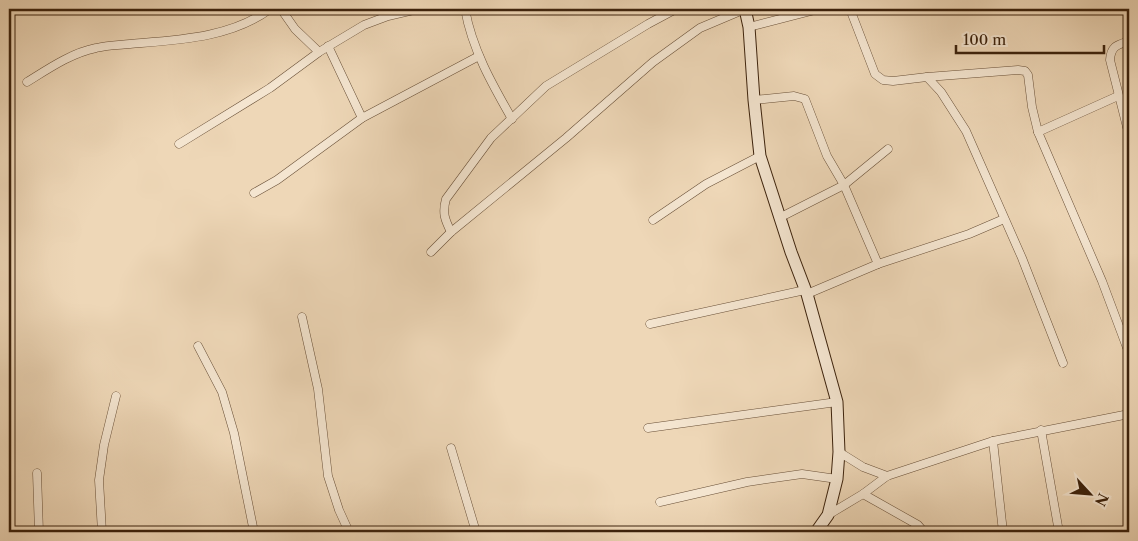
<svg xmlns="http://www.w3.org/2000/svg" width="1138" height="541" viewBox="0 0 1138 541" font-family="'Libre Caslon Text',serif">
<rect width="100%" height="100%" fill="#eed7b7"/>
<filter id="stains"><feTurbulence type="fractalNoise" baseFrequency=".004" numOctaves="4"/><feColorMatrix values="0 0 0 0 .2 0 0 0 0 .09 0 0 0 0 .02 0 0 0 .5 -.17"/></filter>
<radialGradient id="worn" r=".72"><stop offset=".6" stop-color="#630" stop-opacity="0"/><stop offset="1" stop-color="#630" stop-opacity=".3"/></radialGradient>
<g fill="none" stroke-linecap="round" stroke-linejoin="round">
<!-- street casing -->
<g stroke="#684f37" stroke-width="9">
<g id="street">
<path d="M 281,9 L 295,29 L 319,52"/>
<path d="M 465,9 C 472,49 492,84 512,119"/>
<path d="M 850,9 L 875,74 L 883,80 L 893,81 L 927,77 L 1018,70 L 1025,71 L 1028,75 L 1032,107 L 1038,132 L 1102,281 L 1129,353"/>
<path d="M 749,27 L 819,9"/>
<path d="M 1129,41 C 1117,45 1111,46 1110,60 L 1129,135"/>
<path d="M 328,46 L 362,118"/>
<path d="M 927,77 L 941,92 L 966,131 L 1022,258 L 1063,363"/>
<path d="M 27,82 C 48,69 71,53 96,48 C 107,45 119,45 130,44 C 178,40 231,38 270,9"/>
<path d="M 754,100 L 794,96 L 805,99 L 827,156 L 844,185 L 878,264"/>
<path d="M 1038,132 L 1118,96"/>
<path d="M 179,144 L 270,88 L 319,52 L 364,25 L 388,16 L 418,9"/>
<path d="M 254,193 L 277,180 L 362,118 L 479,56"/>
<path d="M 779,218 L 844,185 L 888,149"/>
<path d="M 653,220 L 706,184 L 760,156"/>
<path d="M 451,232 C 445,220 442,213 446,199 L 491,138 L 546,86 L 648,24 L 676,9"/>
<path d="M 431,252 L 451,232 L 566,138 L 653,62 L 700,28 L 745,9"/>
<path d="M 9,261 L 10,254"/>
<path d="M 807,294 L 878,264 L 969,234 L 1004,219"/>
<path d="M 302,317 L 318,389 L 328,476 L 339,510 L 349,532"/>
<path d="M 650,324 L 805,290"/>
<path d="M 198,346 L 222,392 L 234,433 L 254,532"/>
<path d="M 648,428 L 837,402"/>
<path d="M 1041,430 L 1059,532"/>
<path d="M 993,441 L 1003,532"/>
<path d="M 451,448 L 476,532"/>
<path d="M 839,452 L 863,467 L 887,476"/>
<path d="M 37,473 L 39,532"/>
<path d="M 863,494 L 918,525 L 924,532"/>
<path d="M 660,502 L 747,482 L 802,474 L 837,479"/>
<path d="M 828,515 L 863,494 L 887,476 L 993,441 L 1129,414"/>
<path d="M 102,532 L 99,480 L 104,445 L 116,396"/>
</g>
</g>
<!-- secondary casing -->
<g stroke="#3c220c" stroke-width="13">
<path id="secondary" d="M 745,9 L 749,27 L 754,100 L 760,156 L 791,252 L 807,294 L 837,402 L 839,452 L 837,479 L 828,515 L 816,532"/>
</g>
<!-- street -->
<use href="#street" stroke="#f4e5d0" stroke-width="8"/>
<!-- secondary -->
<use href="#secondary" stroke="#f4e5d0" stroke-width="11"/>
</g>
<!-- margin -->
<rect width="1138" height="541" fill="none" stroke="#eed7b7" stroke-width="30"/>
<rect x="10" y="10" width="1118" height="521" fill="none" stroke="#3c220c" stroke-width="2.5"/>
<rect x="15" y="15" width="1108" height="511" fill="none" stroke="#3c220c"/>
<!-- north arrow -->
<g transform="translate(1090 494) rotate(116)" stroke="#f4e5d0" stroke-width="4" paint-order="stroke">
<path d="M0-4L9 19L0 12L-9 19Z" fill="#3c220c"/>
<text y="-8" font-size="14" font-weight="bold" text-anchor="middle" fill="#3c220c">N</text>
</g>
<!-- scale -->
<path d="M956 45v8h148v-8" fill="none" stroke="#3c220c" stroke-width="2.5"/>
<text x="963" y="45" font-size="15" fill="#3c220c" stroke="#f4e5d0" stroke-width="4" paint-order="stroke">100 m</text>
<rect width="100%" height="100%" filter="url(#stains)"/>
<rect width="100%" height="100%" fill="url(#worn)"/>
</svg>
